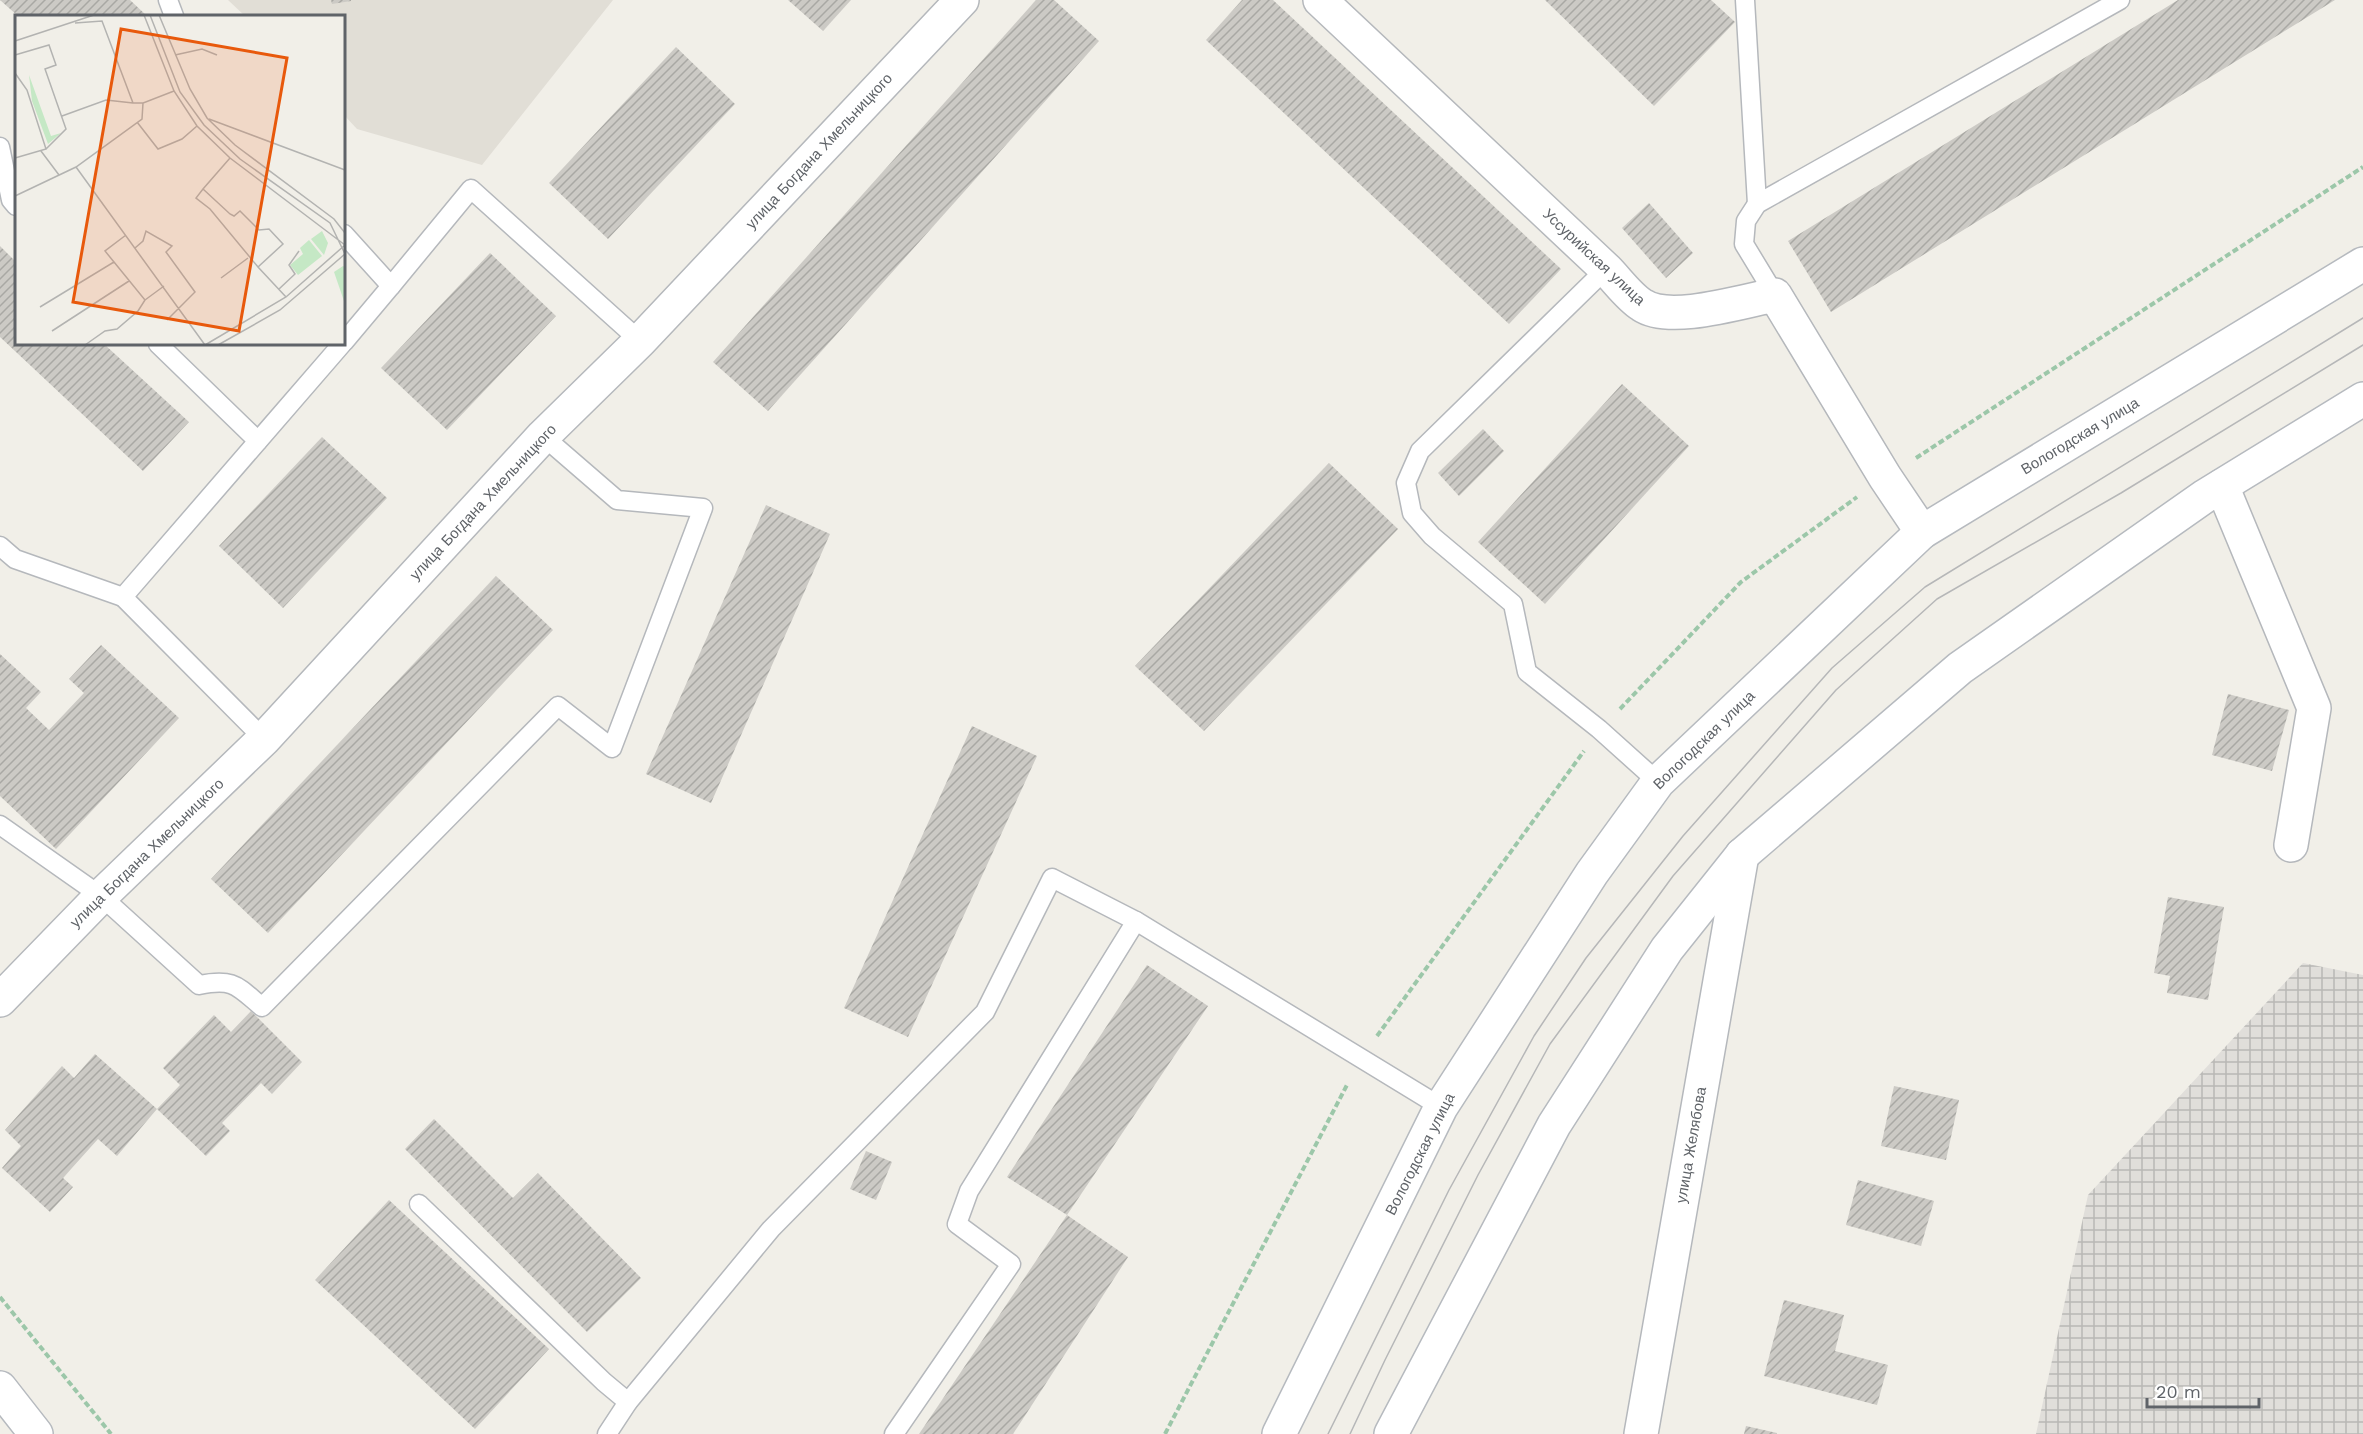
<svg xmlns="http://www.w3.org/2000/svg" width="2363" height="1434" viewBox="0 0 2363 1434" font-family="'Work Sans',sans-serif">
<defs>
<pattern id="industrial-grid" width="8" height="8" patternUnits="userSpaceOnUse" patternTransform="scale(1.5)"><rect width="8" height="8" fill="#e0deda"/><path d="M0 4h8M4 0v8" fill="none" stroke="#b9b8b5"/></pattern>
<pattern id="building-hatch" width="6" height="6" patternUnits="userSpaceOnUse" patternTransform="scale(1.5)"><rect width="6" height="6" fill="#cccac5"/><path d="M-1 1l2-2M0 6l6-6M5 7l2-2" fill="none" stroke="#a9a8a4"/></pattern>
</defs>
<rect width="100%" height="100%" fill="#f1efe8"/>
<!-- industrial -->
<path fill="url(#industrial-grid)" d="M 2303,963 L 2363,975 L 2363,1434 L 2036,1434 L 2088,1195 Z"/>
<!-- education -->
<path fill="#e1ded6" d="M 228,0 L 613,0 L 482,165 L 357,129 L 344,115 L 344,16 L 245,16 Z"/>
<!-- building -->
<g fill="url(#building-hatch)">
<path d="M 0,0 L 130,0 L 147,16 L 18,16 Z"/>
<path d="M 331,0 L 351,0 L 351,1 L 332,4 Z"/>
<path d="M 788,0 L 851,0 L 823,31 Z"/>
<path d="M 1036,0 L 1054,0 L 1099,41 L 768,411 L 713,362 Z"/>
<path d="M 1242,0 L 1273,0 L 1561,269 L 1509,324 L 1206,40 Z"/>
<path d="M 1545,0 L 1711,0 L 1735,22 L 1654,106 Z"/>
<path d="M 2178,0 L 2335,0 L 1831,312 L 1788,241 Z"/>
<path d="M 676,47 L 735,104 L 608,239 L 549,183 Z"/>
<path d="M 1649,203 L 1693,253 L 1666,278 L 1622,228 Z"/>
<path d="M 0,246 L 16,262 L 16,344 L 104,344 L 189,422 L 143,471 L 0,337 Z"/>
<path d="M 490,253 L 556,316 L 447,430 L 381,368 Z"/>
<path d="M 1622,384 L 1689,446 L 1545,604 L 1478,542 Z"/>
<path d="M 1483,429 L 1504,451 L 1459,496 L 1438,473 Z"/>
<path d="M 322,437 L 387,498 L 283,608 L 219,546 Z"/>
<path d="M 1329,463 L 1398,529 L 1204,731 L 1135,666 Z"/>
<path d="M 766,505 L 830,534 L 711,803 L 646,774 Z"/>
<path d="M 496,576 L 553,630 L 268,933 L 211,879 Z"/>
<path d="M 101,645 L 179,718 L 56,849 L 0,796 L 0,654 L 41,692 L 26,708 L 49,730 L 84,693 L 69,679 Z"/>
<path d="M 2228,694 L 2289,710 L 2272,771 L 2212,755 Z"/>
<path d="M 972,726 L 1037,756 L 908,1037 L 844,1008 Z"/>
<path d="M 2168,897 L 2224,907 L 2208,1000 L 2167,993 L 2170,976 L 2154,973 Z"/>
<path d="M 1147,965 L 1208,1006 L 1067,1215 L 1007,1177 Z"/>
<path d="M 251,1011 L 302,1062 L 272,1094 L 261,1083 L 222,1123 L 230,1131 L 206,1156 L 157,1109 L 180,1085 L 163,1068 L 214,1015 L 231,1032 Z"/>
<path d="M 95,1054 L 157,1109 L 117,1156 L 98,1139 L 63,1178 L 73,1187 L 50,1212 L 2,1168 L 21,1146 L 5,1130 L 62,1066 L 74,1078 Z"/>
<path d="M 1894,1086 L 1959,1100 L 1946,1160 L 1881,1146 Z"/>
<path d="M 434,1119 L 513,1198 L 538,1173 L 641,1278 L 587,1332 L 405,1149 Z"/>
<path d="M 866,1151 L 892,1162 L 876,1200 L 850,1189 Z"/>
<path d="M 1858,1180 L 1934,1201 L 1921,1246 L 1846,1225 Z"/>
<path d="M 389,1200 L 549,1349 L 475,1429 L 315,1280 Z"/>
<path d="M 1067,1215 L 1128,1257 L 1013,1434 L 919,1434 Z"/>
<path d="M 1784,1300 L 1844,1315 L 1835,1351 L 1888,1365 L 1877,1405 L 1764,1376 Z"/>
<path d="M 1746,1426 L 1777,1433 L 1777,1434 L 1744,1434 Z"/>
</g>
<g fill="none" stroke-linecap="round" stroke-linejoin="round">
<!-- service casing -->
<g stroke="#b5b8bc" stroke-width="21">
<g id="service">
<path d="M 168,0 L 174,16"/>
<path d="M 1745,0 L 1757,204"/>
<path d="M 0,147 L 11,200 L 16,206"/>
<path d="M 344,234 L 391,286 L 471,189 L 640,341"/>
<path d="M 1606,269 L 1420,451 L 1406,483 L 1412,513 L 1432,536 L 1513,604 L 1527,672 L 1599,729 L 1658,782"/>
<path d="M 1775,295 L 1744,244 L 1746,221 L 1757,204 L 2120,0"/>
<path d="M 344,342 L 391,286"/>
<path d="M 158,344 L 258,441"/>
<path d="M 0,546 L 15,559 L 123,597 L 342,344"/>
<path d="M 123,597 L 264,739"/>
<path d="M 0,825 L 101,896 L 199,985 C 234,978 237,986 262,1007 L 558,706 L 612,748 L 703,508 L 617,500 L 543,436"/>
<path d="M 419,1204 L 604,1382 L 628,1402"/>
<path d="M 607,1434 L 628,1402 L 771,1229 L 985,1012 L 1052,878 L 1136,921"/>
<path d="M 894,1434 L 1011,1264 L 957,1224 L 969,1191 L 1136,921 L 1441,1107"/>
</g>
</g>
<!-- minor casing -->
<g stroke="#b5b8bc" stroke-width="36">
<g id="minor">
<path d="M 1320,0 L 1606,269 C 1617,280 1629,297 1642,305 C 1670,324 1743,301 1775,295 L 1885,477 L 1922,532"/>
<path d="M 2222,486 L 2314,708 L 2291,845"/>
<path d="M 0,1000 L 101,896 L 264,739 L 543,436 L 640,341 L 962,0"/>
<path d="M 1641,1434 L 1742,855"/>
</g>
</g>
<!-- secondary casing -->
<g stroke="#b6babf" stroke-width="36">
<g id="secondary">
<path d="M 0,1388 L 36,1434"/>
<path d="M 1279,1434 L 1441,1107 L 1592,873 L 1658,782 L 1922,532 L 2363,264"/>
<path d="M 1391,1434 L 1554,1125 L 1667,949 L 1742,855 L 1960,668 L 2205,496 L 2363,399"/>
</g>
</g>
<!-- path -->
<g stroke="#9cc7a9" stroke-width="4" stroke-dasharray="6 3" stroke-linecap="butt">
<path d="M 1916,458 L 2363,167"/>
<path d="M 1620,709 L 1741,582 L 1857,497"/>
<path d="M 1377,1036 L 1584,751"/>
<path d="M 0,1297 L 111,1434"/>
<path d="M 1165,1434 L 1348,1083"/>
</g>
<!-- service -->
<use href="#service" stroke="#fff" stroke-width="18"/>
<!-- minor -->
<use href="#minor" stroke="#fff" stroke-width="33"/>
<!-- secondary -->
<use href="#secondary" stroke="#fff" stroke-width="33"/>
<!-- tram -->
<g stroke="#b6b7b8" stroke-width="1.5">
<path d="M 1328,1434 L 1449,1190 L 1534,1036 L 1586,958 L 1683,836 L 1832,668 L 1925,587 L 2363,318"/>
<path d="M 1350,1434 L 1385,1360 L 1478,1175 L 1550,1044 L 1673,876 L 1836,690 L 1937,599 L 2121,493 L 2363,345"/>
</g>
</g>
<g text-anchor="middle" dominant-baseline="central" stroke-width="6" stroke-linejoin="round" paint-order="stroke">
<!-- street labels -->
<g font-size="15" fill="#5f6368" stroke="#fff">
<text transform="translate(819 151) rotate(-47)">улица Богдана Хмельницкого</text>
<text transform="translate(1594 257) rotate(43)">Уссурийская улица</text>
<text transform="translate(2080 436) rotate(-31)">Вологодская улица</text>
<text transform="translate(483 502) rotate(-47)">улица Богдана Хмельницкого</text>
<text transform="translate(1704 740) rotate(-44)">Вологодская улица</text>
<text transform="translate(147 853) rotate(-44)">улица Богдана Хмельницкого</text>
<text transform="translate(1691 1145) rotate(-80)">улица Желябова</text>
<text transform="translate(1420 1154) rotate(-63)">Вологодская улица</text>
</g>
</g>
<!-- overview -->
<g transform="translate(15 15)">
<rect width="330" height="330" fill="#f1efe8"/>
<path d="M 14,60 L 36,121 L 46,118 L 33,129 L 17,86 ZM 307,216 L 313,228 L 309,240 L 296,224 ZM 294,225 L 307,241 L 283,260 L 275,250 L 288,239 L 285,233 Z" fill="#c5e8c5"/>
<path d="M 328,251 L 330,252 L 330,289 L 319,257 Z" fill="#c5e8c5"/>
<path fill="none" stroke="#b3b3b1" stroke-width="1.5" d="M 129,0 L 159,76 L 182,111 L 215,143 L 330,230M 135,0 L 165,77 L 189,110 L 225,144 L 315,208 L 330,239M 144,0 L 175,74 L 192,103 L 220,130 L 319,204 L 330,218M 60,8 L 87,6 L 118,88 L 128,88M 0,26 L 79,0M 0,40 L 34,30 L 41,50 L 30,54 L 51,114 L 31,134M 160,40 L 187,34 L 202,40M 0,58 L 12,75 L 31,134 L 0,143M 47,101 L 91,85 L 118,88M 194,104 L 330,155M 122,107 L 143,134 L 167,124 L 182,111M 26,136 L 44,160M 215,143 L 188,174 L 215,199 L 219,201 L 225,196 L 244,215 L 254,214 L 268,229 L 243,252 L 271,282M 61,152 L 190,330M 188,174 L 181,183 L 195,194 L 243,252M 0,181 L 61,152 L 127,104 L 128,88 L 159,76M 120,233 L 128,226 L 131,216 L 157,231 L 151,237 L 180,277 L 152,305M 206,263 L 233,243M 264,274 L 280,259 L 274,250 L 284,236M 130,285 L 149,271M 25,292 L 99,247 L 90,236 L 111,220M 37,316 L 114,266M 70,330 L 90,316 L 102,314 L 123,296 L 130,285 L 99,247M 190,330 L 271,282 L 330,230M 203,330 L 265,295 L 330,239"/>
<path fill="#e8590c" fill-opacity="0.15" stroke="#e8590c" stroke-width="3" d="M 106,14 L 272,43 L 224,316 L 58,287 Z"/>
<rect width="330" height="330" fill="none" stroke="#5f6368" stroke-width="3"/>
</g>
<!-- scale -->
<path d="M2147 1398v9h112v-9" fill="none" stroke="#5f6368" stroke-width="3"/>
<text x="2156" y="1398" font-size="18" fill="#5f6368" stroke="#ffffff" stroke-width="4.5" paint-order="stroke">20 m</text>
</svg>
